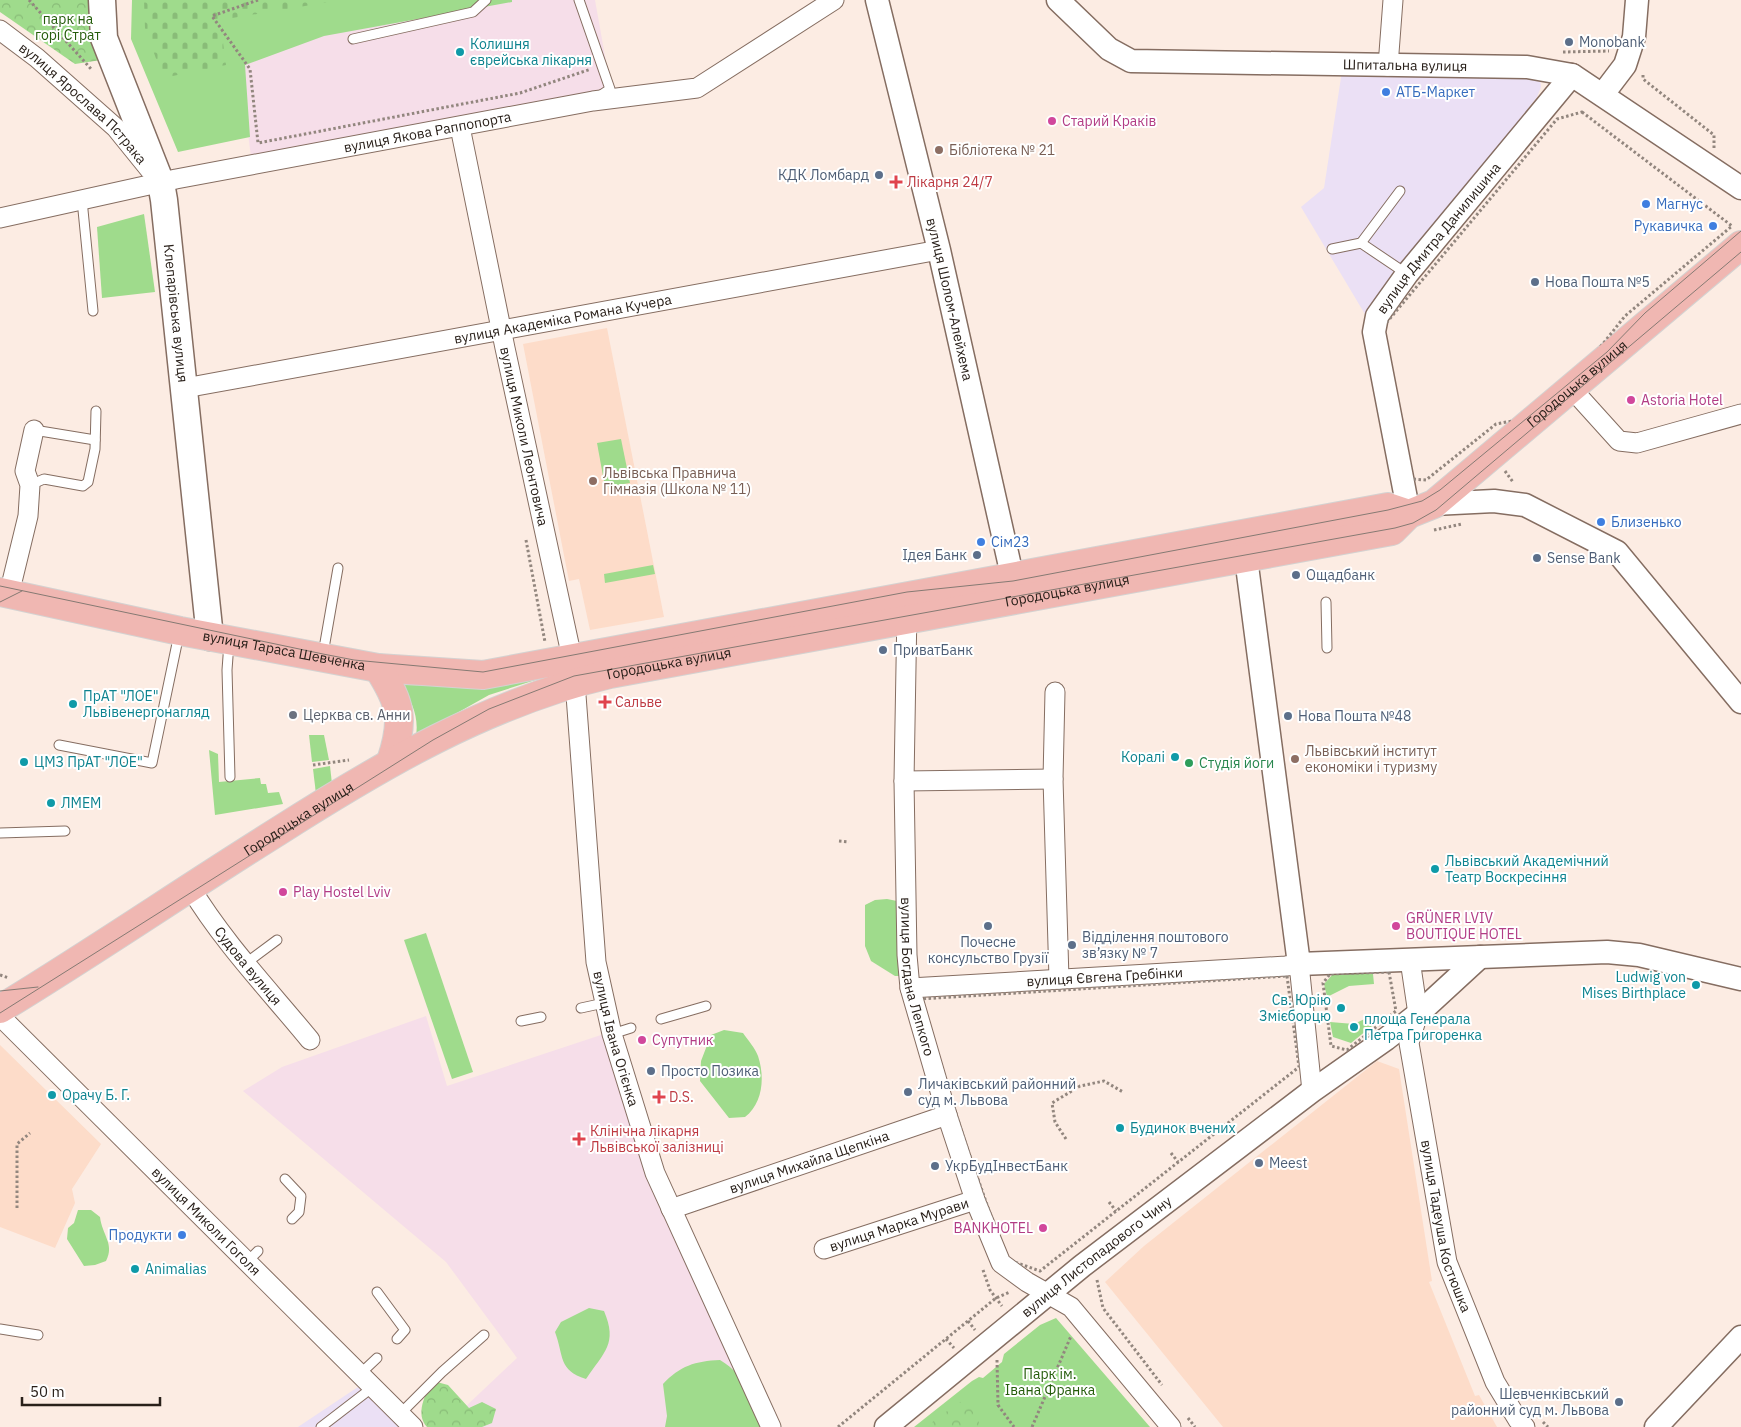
<svg xmlns="http://www.w3.org/2000/svg" width="1741" height="1427" viewBox="0 0 1741 1427" font-family="'IBM Plex Sans',sans-serif">
<defs>
<pattern id="forest-crowns" width="20" height="18" patternUnits="userSpaceOnUse" patternTransform="scale(1.25)"><rect width="20" height="18" fill="#9fdb8c"/><path d="M2 6a3 3 0 1 1 6 0M12 15a3 3 0 1 1 6 0" fill="none" stroke="#89bc78"/></pattern>
<pattern id="cemetery-stones" width="16" height="16" patternUnits="userSpaceOnUse" patternTransform="scale(1.25)"><rect width="16" height="16" fill="#9fdb8c"/><path d="M2 7V4a2 2 0 0 1 4 0v3zM10 15v-3a2 2 0 0 1 4 0v3z" fill="#89bc78"/></pattern>
</defs>
<rect width="100%" height="100%" fill="#fcece3"/>
<!-- commercial -->
<g fill="#ebe0f5">
<path d="M 1342,71 L 1532,75 L 1540,79 L 1541,87 L 1537,97 L 1371,311 L 1369,321 L 1301,207 L 1324,188 Z"/>
<path d="M 358,1387 L 399,1427 L 298,1427 Z"/>
</g>
<!-- built -->
<g fill="#fddcc9">
<path d="M 607,328 L 664,617 L 590,630 L 579,579 L 569,581 L 523,344 Z"/>
<path d="M 0,1045 L 101,1144 L 72,1189 L 75,1203 L 55,1248 L 0,1227 Z"/>
<path d="M 1377,1061 L 1399,1069 L 1432,1281 L 1429,1282 L 1475,1396 L 1479,1395 L 1497,1427 L 1223,1427 L 1105,1282 L 1144,1246 Z"/>
</g>
<!-- medical -->
<g fill="#f6dee9">
<path d="M 464,0 L 595,0 L 612,95 L 251,157 L 238,56 Z"/>
<path d="M 426,1016 L 447,1086 L 607,1033 L 766,1427 L 444,1427 L 517,1358 L 446,1262 L 243,1091 L 282,1067 Z"/>
</g>
<!-- green -->
<g fill="#9fdb8c">
<path d="M 132,0 L 512,0 L 512,2 L 324,36 L 245,65 L 250,137 L 178,152 L 131,39 Z"/>
<path d="M 144,214 L 155,292 L 102,298 L 97,227 Z"/>
<path d="M 621,439 L 630,483 L 605,487 L 597,443 Z"/>
<path d="M 653,565 L 655,574 L 605,583 L 604,574 Z"/>
<path d="M 551,675 L 489,695 L 416,736 C 419,717 412,700 400,685 L 486,686 Z"/>
<path d="M 309,735 L 324,735 L 329,760 L 312,762 Z"/>
<path d="M 209,750 L 218,754 L 219,782 L 260,778 L 261,784 L 266,784 L 268,793 L 279,792 L 283,804 L 215,815 Z"/>
<path d="M 330,766 L 332,784 L 316,794 L 313,769 Z"/>
<path d="M 887,899 L 897,901 L 903,906 L 902,976 L 895,976 L 871,961 L 865,946 L 865,905 L 875,900 Z"/>
<path d="M 426,933 L 473,1072 L 452,1079 L 404,940 Z"/>
<path d="M 1333,974 L 1373,974 L 1374,984 L 1349,986 L 1327,997 L 1324,984 Z"/>
<path d="M 1375,1014 L 1377,1022 L 1351,1043 L 1333,1037 L 1330,1022 L 1354,1024 Z"/>
<path d="M 724,1030 L 743,1033 C 748,1040 755,1048 758,1056 C 765,1077 763,1103 745,1117 L 729,1118 L 700,1081 L 701,1061 L 711,1035 Z"/>
<path d="M 78,1210 L 91,1210 L 100,1217 C 102,1235 115,1244 106,1261 L 95,1265 L 84,1266 L 67,1239 L 68,1228 L 74,1223 Z"/>
<path d="M 589,1308 L 604,1311 C 618,1344 604,1352 586,1379 C 558,1370 564,1356 555,1332 L 561,1322 Z"/>
<path d="M 1056,1318 L 1150,1427 L 914,1427 L 972,1381 L 979,1377 L 983,1378 L 1002,1362 L 1004,1354 L 1040,1325 Z"/>
<path d="M 720,1360 C 748,1377 751,1398 763,1427 L 665,1427 L 667,1416 L 663,1384 C 680,1366 695,1361 720,1360 Z"/>
</g>
<!-- forest -->
<g fill="url(#forest-crowns)">
<path d="M 0,0 L 96,0 L 101,60 L 75,64 L 0,12 Z"/>
<path d="M 433,1381 L 448,1385 L 469,1408 L 482,1402 L 496,1409 L 492,1423 L 482,1427 L 427,1427 C 415,1414 425,1394 433,1381 Z"/>
<path d="M 962,1401 C 974,1404 978,1417 980,1427 L 929,1427 L 934,1420 Z"/>
</g>
<!-- cemetery -->
<path fill="url(#cemetery-stones)" d="M 144,0 L 341,0 L 220,20 L 226,65 L 163,78 L 145,28 Z"/>
<g fill="none" stroke-linecap="round" stroke-linejoin="round">
<!-- service casing -->
<g stroke="#856d61" stroke-width="11">
<g id="service">
<path d="M 579,0 L 610,89 L 601,95"/>
<path d="M 353,39 L 473,12 L 486,0"/>
<path d="M 82,200 L 93,311"/>
<path d="M 1361,243 L 1400,191"/>
<path d="M 1332,249 L 1361,243 L 1407,274"/>
<path d="M 34,430 L 95,440"/>
<path d="M 30,485 L 44,479 L 83,486 L 88,482 L 95,449 L 96,411"/>
<path d="M 1326,602 L 1327,648"/>
<path d="M 229,643 L 227,670 L 230,777"/>
<path d="M 323,654 L 338,568"/>
<path d="M 59,745 L 152,763 L 179,634"/>
<path d="M 0,833 L 65,831"/>
<path d="M 246,963 L 277,940"/>
<path d="M 581,1008 L 604,1003"/>
<path d="M 661,1019 L 706,1006"/>
<path d="M 521,1021 L 541,1017"/>
<path d="M 612,1034 L 631,1028"/>
<path d="M 285,1179 L 301,1196 L 299,1212 L 292,1219"/>
<path d="M 247,1262 L 258,1251"/>
<path d="M 377,1292 L 405,1330 L 397,1339"/>
<path d="M 0,1329 L 38,1335"/>
<path d="M 360,1374 L 377,1358"/>
<path d="M 400,1414 L 442,1372 L 484,1335"/>
<path d="M 321,1427 L 373,1387"/>
</g>
</g>
<!-- minor casing -->
<g stroke="#856d61" stroke-width="21">
<g id="minor">
<path id="s1" d="M 0,30 L 37,58 L 116,128 L 150,170"/>
<path d="M 1388,66 L 1393,0"/>
<path id="s2" d="M 460,127 L 505,348 L 572,658"/>
<path id="s3" d="M 0,218 L 176,179 L 593,101 L 697,88 L 834,0"/>
<path id="s4" d="M 185,388 L 939,250"/>
<path d="M 1572,389 L 1619,441 L 1637,443 L 1741,414"/>
<path d="M 9,594 L 28,516 L 30,485 L 25,471 L 34,430"/>
<path id="s5" d="M 907,609 L 904,781 L 907,955 L 910,988 L 947,1115 L 975,1200 L 1001,1263 L 1027,1282 L 1071,1307 L 1171,1427"/>
<path id="s6" d="M 575,682 L 596,962 L 612,1034 L 655,1173 L 771,1427"/>
<path d="M 1055,692 L 1053,779 L 1059,979"/>
<path d="M 904,781 L 1053,779"/>
<path id="s7" d="M 190,887 C 223,942 269,990 310,1040"/>
<path id="s8" d="M 1410,960 L 1418,1014 L 1409,1043 L 1447,1262 L 1495,1382 L 1518,1420 L 1525,1427"/>
<path id="s9" d="M 910,988 L 1286,966 L 1299,964 L 1312,1091"/>
<path id="s10" d="M 0,1016 L 413,1427"/>
<path id="s11" d="M 671,1209 L 947,1115"/>
<path id="s12" d="M 824,1249 L 975,1200"/>
</g>
</g>
<!-- tertiary casing -->
<g stroke="#856d61" stroke-width="25">
<g id="tertiary">
<path id="s13" d="M 877,0 L 939,250 L 1016,593"/>
<path id="s14" d="M 1058,0 L 1109,49 L 1131,61 L 1527,67 L 1572,75 L 1741,188"/>
<path d="M 1603,94 L 1625,65 L 1634,37 L 1637,0"/>
<path d="M 1434,504 L 1494,501 L 1525,505 L 1617,552 L 1741,702"/>
<path id="s15" d="M 1409,514 L 1374,332 L 1377,316 L 1407,274 L 1572,75"/>
<path d="M 1246,558 L 1299,964 L 1607,952 L 1639,955 L 1741,979"/>
<path id="s16" d="M 886,1427 L 1082,1266 L 1312,1091 L 1386,1039 L 1418,1014 L 1480,957"/>
<path d="M 1656,1427 L 1741,1337"/>
</g>
</g>
<!-- secondary casing -->
<g stroke="#856d61" stroke-width="29">
<g id="secondary">
<path id="s17" d="M 102,0 L 104,38 L 161,183 L 164,200 L 210,637"/>
</g>
</g>
<!-- primary casing -->
<g stroke="#d4d2d1" stroke-width="30">
<g id="primary">
<path id="s18" d="M 0,592 L 180,631 L 378,668 L 483,675 L 1388,507 L 1409,514"/>
<path d="M 378,668 C 401,704 405,719 391,761"/>
<path id="s19" d="M 0,1009 C 94,952 184,890 277,832 C 382,765 487,703 610,674 L 1392,531 L 1409,514 L 1434,504 L 1741,245"/>
</g>
</g>
<!-- path -->
<g stroke="#92867e" stroke-width="3" stroke-dasharray="2.5 2.5" stroke-linecap="butt">
<path d="M 29,0 L 92,70"/>
<path d="M 258,0 L 212,16 L 250,69 L 258,143 L 520,93 L 591,69"/>
<path d="M 1563,52 L 1609,51"/>
<path d="M 1643,75 L 1643,79 L 1714,135 L 1714,148"/>
<path d="M 1582,112 L 1732,226 L 1625,316 L 1590,360 L 1517,420 L 1496,424 L 1426,480 L 1412,479 L 1382,328 L 1557,119 Z"/>
<path d="M 1505,471 L 1513,482"/>
<path d="M 1434,530 L 1462,524"/>
<path d="M 526,540 L 545,642"/>
<path d="M 346,718 L 351,717"/>
<path d="M 313,765 L 349,760"/>
<path d="M 839,841 L 849,842"/>
<path d="M 1389,972 L 1396,1011 L 1347,1050 L 1331,1046 L 1323,983 L 1330,974 Z"/>
<path d="M 0,975 L 9,978"/>
<path d="M 1287,976 L 1299,1067 L 1040,1271 L 1006,1259 L 964,1139 L 920,999 Z"/>
<path d="M 1066,1139 L 1055,1122 L 1052,1103 L 1080,1086 L 1104,1081 L 1123,1092"/>
<path d="M 1171,1153 L 1178,1162"/>
<path d="M 1109,1202 L 1116,1211"/>
<path d="M 17,1208 L 17,1144 L 30,1133"/>
<path d="M 983,1270 L 990,1290 L 1002,1306"/>
<path d="M 1097,1280 L 1103,1308 L 1162,1385"/>
<path d="M 968,1321 L 975,1330"/>
<path d="M 946,1339 L 954,1348"/>
<path d="M 997,1360 L 998,1405 L 1014,1427"/>
<path d="M 1188,1418 L 1195,1427"/>
<path d="M 1543,1422 L 1548,1427"/>
<path d="M 838,1427 L 996,1298 L 1010,1292"/>
<path d="M 1032,1427 L 1071,1336"/>
</g>
<!-- service -->
<use href="#service" stroke="#fff" stroke-width="9"/>
<!-- minor -->
<use href="#minor" stroke="#fff" stroke-width="19"/>
<!-- tertiary -->
<use href="#tertiary" stroke="#fff" stroke-width="22"/>
<!-- secondary -->
<use href="#secondary" stroke="#fff" stroke-width="26"/>
<!-- primary -->
<use href="#primary" stroke="#f0b7b2" stroke-width="28"/>
<!-- tram -->
<g stroke="#867a73" stroke-width="1">
<path d="M 0,586 L 323,654 L 354,660 L 483,672 L 907,592 L 1013,581 L 1388,510 L 1422,501 L 1440,490 L 1607,352 L 1645,313 L 1741,231"/>
<path d="M 0,602 L 22,591"/>
<path d="M 0,991 L 38,987"/>
<path d="M 0,1013 L 433,740 L 489,709 L 574,676 L 1395,528 L 1413,523 L 1436,510 L 1741,252"/>
</g>
</g>
<!-- markers -->
<g fill="#5c6f8a" stroke="#fff" stroke-width="2">
<circle cx="1569" cy="42" r="5"/>
<circle cx="879" cy="175" r="5"/>
<circle cx="1535" cy="282" r="5"/>
<circle cx="977" cy="555" r="5"/>
<circle cx="1537" cy="558" r="5"/>
<circle cx="1296" cy="575" r="5"/>
<circle cx="883" cy="650" r="5"/>
<circle cx="1288" cy="716" r="5"/>
<circle cx="988" cy="926" r="5"/>
<circle cx="1072" cy="945" r="5"/>
<circle cx="651" cy="1071" r="5"/>
<circle cx="908" cy="1092" r="5"/>
<circle cx="1259" cy="1163" r="5"/>
<circle cx="935" cy="1166" r="5"/>
<circle cx="1619" cy="1402" r="5"/>
</g>
<g fill="#0f9aa8" stroke="#fff" stroke-width="2">
<circle cx="460" cy="52" r="5"/>
<circle cx="73" cy="704" r="5"/>
<circle cx="1175" cy="757" r="5"/>
<circle cx="24" cy="762" r="5"/>
<circle cx="51" cy="803" r="5"/>
<circle cx="1435" cy="869" r="5"/>
<circle cx="1696" cy="985" r="5"/>
<circle cx="1341" cy="1008" r="5"/>
<circle cx="1354" cy="1027" r="5"/>
<circle cx="52" cy="1095" r="5"/>
<circle cx="1120" cy="1128" r="5"/>
<circle cx="135" cy="1269" r="5"/>
</g>
<g fill="#3f7fe0" stroke="#fff" stroke-width="2">
<circle cx="1386" cy="92" r="5"/>
<circle cx="1646" cy="204" r="5"/>
<circle cx="1713" cy="226" r="5"/>
<circle cx="1601" cy="522" r="5"/>
<circle cx="981" cy="542" r="5"/>
<circle cx="182" cy="1235" r="5"/>
</g>
<g fill="#d1479c" stroke="#fff" stroke-width="2">
<circle cx="1052" cy="121" r="5"/>
<circle cx="1631" cy="400" r="5"/>
<circle cx="283" cy="892" r="5"/>
<circle cx="1396" cy="926" r="5"/>
<circle cx="642" cy="1040" r="5"/>
<circle cx="1043" cy="1228" r="5"/>
</g>
<g fill="#8d6e63" stroke="#fff" stroke-width="2">
<circle cx="939" cy="150" r="5"/>
<circle cx="593" cy="481" r="5"/>
<circle cx="1295" cy="759" r="5"/>
</g>
<g fill="#e0444e" stroke="#fff" stroke-width="2">
<path d="M893.5 174.5h5v5h5v5h-5v5h-5v-5h-5v-5h5z"/>
<path d="M602.5 694.5h5v5h5v5h-5v5h-5v-5h-5v-5h5z"/>
<path d="M656.5 1089.5h5v5h5v5h-5v5h-5v-5h-5v-5h5z"/>
<path d="M576.5 1131.5h5v5h5v5h-5v5h-5v-5h-5v-5h5z"/>
</g>
<circle fill="#6b7280" stroke="#fff" stroke-width="2" cx="293" cy="715" r="5"/>
<circle fill="#2e9e5b" stroke="#fff" stroke-width="2" cx="1189" cy="763" r="5"/>
<g text-anchor="middle" dominant-baseline="central" stroke-width="4" stroke-linejoin="round" paint-order="stroke">
<!-- park labels -->
<g font-size="14" fill="#245c0a" stroke="#fff">
<text x="68" y="19">парк на<tspan x="68" dy="16">горі Страт</tspan></text>
<text x="1050" y="1374">Парк ім.<tspan x="1050" dy="16">Івана Франка</tspan></text>
</g>
<!-- service labels -->
<g font-size="14" fill="#4e5e75" stroke="#fff" text-anchor="start">
<text x="1579" y="42">Monobank</text>
<text x="869" y="175" text-anchor="end">КДК Ломбард</text>
<text x="1545" y="282">Нова Пошта №5</text>
<text x="967" y="555" text-anchor="end">Ідея Банк</text>
<text x="1547" y="558">Sense Bank</text>
<text x="1306" y="575">Ощадбанк</text>
<text x="893" y="650">ПриватБанк</text>
<text x="1298" y="716">Нова Пошта №48</text>
<text x="1082" y="937">Відділення поштового<tspan x="1082" dy="16">зв’язку № 7</tspan></text>
<text x="988" y="942" text-anchor="middle">Почесне<tspan x="988" dy="16">консульство Грузії</tspan></text>
<text x="661" y="1071">Просто Позика</text>
<text x="918" y="1084">Личаківський районний<tspan x="918" dy="16">суд м. Львова</tspan></text>
<text x="1269" y="1163">Meest</text>
<text x="945" y="1166">УкрБудІнвестБанк</text>
<text x="1609" y="1394" text-anchor="end">Шевченківський<tspan x="1609" dy="16">районний суд м. Львова</tspan></text>
</g>
<!-- culture labels -->
<g font-size="14" fill="#0d838f" stroke="#fff" text-anchor="start">
<text x="470" y="44">Колишня<tspan x="470" dy="16">єврейська лікарня</tspan></text>
<text x="83" y="696">ПрАТ "ЛОЕ"<tspan x="83" dy="16">Львівенергонагляд</tspan></text>
<text x="1165" y="757" text-anchor="end">Коралі</text>
<text x="34" y="762">ЦМЗ ПрАТ "ЛОЕ"</text>
<text x="61" y="803">ЛМЕМ</text>
<text x="1445" y="861">Львівський Академічний<tspan x="1445" dy="16">Театр Воскресіння</tspan></text>
<text x="1686" y="977" text-anchor="end">Ludwig von<tspan x="1686" dy="16">Mises Birthplace</tspan></text>
<text x="1331" y="1000" text-anchor="end">Св. Юрію<tspan x="1331" dy="16">Змієборцю</tspan></text>
<text x="1364" y="1019">площа Генерала<tspan x="1364" dy="16">Петра Григоренка</tspan></text>
<text x="62" y="1095">Орачу Б. Г.</text>
<text x="1130" y="1128">Будинок вчених</text>
<text x="145" y="1269">Animalias</text>
</g>
<!-- street labels -->
<g font-size="14" fill="#29201a" stroke="#fff">
<text stroke="none"><textPath href="#s14" startOffset="370">Шпитальна вулиця</textPath></text>
<text stroke="none"><textPath href="#s1" startOffset="111">вулиця Ярослава Пстрака</textPath></text>
<text stroke="none"><textPath href="#s3" startOffset="436">вулиця Якова Раппопорта</textPath></text>
<text stroke="none"><textPath href="#s15" startOffset="301">вулиця Дмитра Данилишина</textPath></text>
<text stroke="none"><textPath href="#s13" startOffset="308">вулиця Шолом-Алейхема</textPath></text>
<text stroke="none"><textPath href="#s17" startOffset="325">Клепарівська вулиця</textPath></text>
<text stroke="none"><textPath href="#s4" startOffset="384">вулиця Академіка Романа Кучера</textPath></text>
<text stroke="none"><textPath href="#s19" startOffset="1732">Городоцька вулиця</textPath></text>
<text stroke="none"><textPath href="#s2" startOffset="316">вулиця Миколи Леонтовича</textPath></text>
<text stroke="none"><textPath href="#s19" startOffset="1164">Городоцька вулиця</textPath></text>
<text stroke="none"><textPath href="#s18" startOffset="290">вулиця Тараса Шевченка</textPath></text>
<text stroke="none"><textPath href="#s19" startOffset="759">Городоцька вулиця</textPath></text>
<text stroke="none"><textPath href="#s19" startOffset="354">Городоцька вулиця</textPath></text>
<text stroke="none"><textPath href="#s7" startOffset="98">Судова вулиця</textPath></text>
<text stroke="none"><textPath href="#s5" startOffset="369">вулиця Богдана Лепкого</textPath></text>
<text stroke="none"><textPath href="#s9" startOffset="195">вулиця Євгена Гребінки</textPath></text>
<text stroke="none"><textPath href="#s6" startOffset="360">вулиця Івана Огієнка</textPath></text>
<text stroke="none"><textPath href="#s11" startOffset="146">вулиця Михайла Щепкіна</textPath></text>
<text stroke="none"><textPath href="#s10" startOffset="291">вулиця Миколи Гоголя</textPath></text>
<text stroke="none"><textPath href="#s12" startOffset="79">вулиця Марка Мурави</textPath></text>
<text stroke="none"><textPath href="#s8" startOffset="272">вулиця Тадеуша Костюшка</textPath></text>
<text stroke="none"><textPath href="#s16" startOffset="271">вулиця Листопадового Чину</textPath></text>
</g>
<!-- shop labels -->
<g font-size="14" fill="#366cbe" stroke="#fff" text-anchor="start">
<text x="1396" y="92">АТБ-Маркет</text>
<text x="1656" y="204">Магнус</text>
<text x="1703" y="226" text-anchor="end">Рукавичка</text>
<text x="1611" y="522">Близенько</text>
<text x="991" y="542">Сім23</text>
<text x="172" y="1235" text-anchor="end">Продукти</text>
</g>
<!-- hotel labels -->
<g font-size="14" fill="#b23c85" stroke="#fff" text-anchor="start">
<text x="1062" y="121">Старий Краків</text>
<text x="1641" y="400">Astoria Hotel</text>
<text x="293" y="892">Play Hostel Lviv</text>
<text x="1406" y="918">GRÜNER LVIV<tspan x="1406" dy="16">BOUTIQUE HOTEL</tspan></text>
<text x="652" y="1040">Супутник</text>
<text x="1033" y="1228" text-anchor="end">BANKHOTEL</text>
</g>
<!-- education labels -->
<g font-size="14" fill="#785e54" stroke="#fff" text-anchor="start">
<text x="949" y="150">Бібліотека № 21</text>
<text x="603" y="473">Львівська Правнича<tspan x="603" dy="16">Гімназія (Школа № 11)</tspan></text>
<text x="1305" y="751">Львівський інститут<tspan x="1305" dy="16">економіки і туризму</tspan></text>
</g>
<!-- health labels -->
<g font-size="14" fill="#be3a42" stroke="#fff" text-anchor="start">
<text x="907" y="182">Лікарня 24/7</text>
<text x="615" y="702">Сальве</text>
<text x="669" y="1097">D.S.</text>
<text x="590" y="1131">Клінічна лікарня<tspan x="590" dy="16">Львівської залізниці</tspan></text>
</g>
<!-- worship labels -->
<g font-size="14" fill="#5b616d" stroke="#fff" text-anchor="start">
<text x="303" y="715">Церква св. Анни</text>
</g>
<!-- leisure labels -->
<g font-size="14" fill="#27864d" stroke="#fff" text-anchor="start">
<text x="1199" y="763">Студія йоги</text>
</g>
</g>
<!-- scale -->
<path d="M22 1397v8h138v-8" fill="none" stroke="#29201a" stroke-width="2.5"/>
<text x="30" y="1397" font-size="15" fill="#29201a" stroke="#ffffff" stroke-width="4" paint-order="stroke">50 m</text>
</svg>
